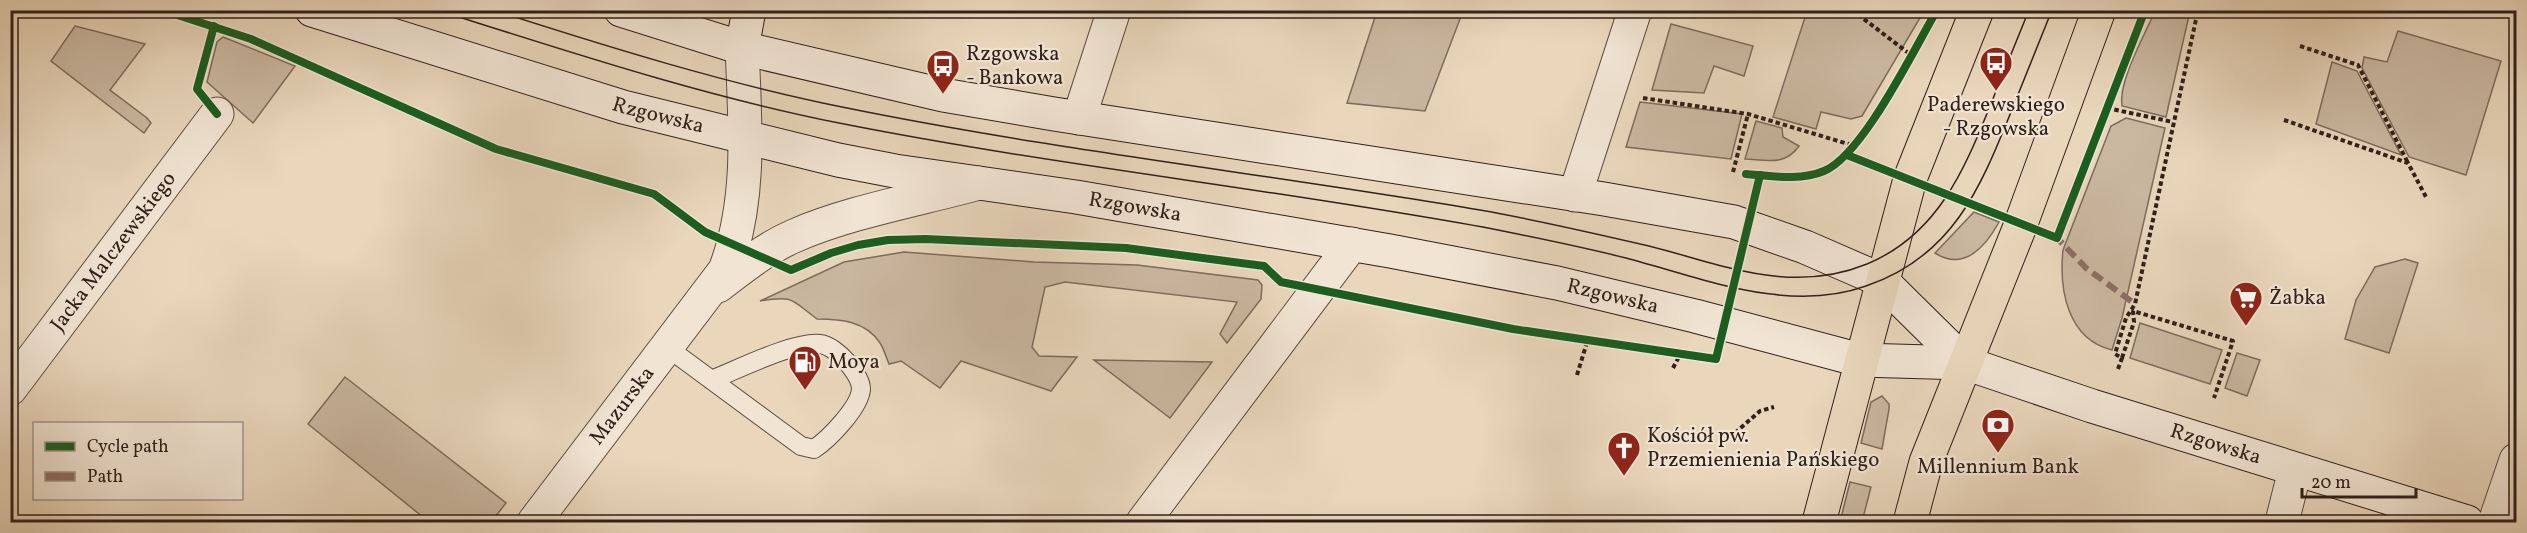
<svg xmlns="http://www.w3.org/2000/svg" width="2527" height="533" viewBox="0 0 2527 533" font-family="Vollkorn,serif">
<rect width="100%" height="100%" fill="#e9d6bb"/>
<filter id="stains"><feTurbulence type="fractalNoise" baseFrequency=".00333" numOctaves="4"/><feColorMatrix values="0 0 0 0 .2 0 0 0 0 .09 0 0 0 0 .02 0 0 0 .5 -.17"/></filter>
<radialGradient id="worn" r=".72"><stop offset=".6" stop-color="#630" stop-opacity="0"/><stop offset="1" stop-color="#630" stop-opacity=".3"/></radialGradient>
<!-- green -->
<g fill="#cab7a0" stroke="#7d6c5d" stroke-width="1.5">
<path d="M 1377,11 L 1463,11 L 1425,111 L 1347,103 Z"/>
<path d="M 1807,11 L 1924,11 L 1862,116 L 1851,119 L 1821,112 L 1816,129 L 1773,117 Z"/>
<path d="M 2155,11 L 2190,11 L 2166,117 L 2122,106 C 2118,81 2145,35 2155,11 Z"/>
<path d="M 1671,24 L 1753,46 L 1744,76 L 1714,66 L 1704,93 L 1652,90 Z"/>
<path d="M 75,26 L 145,44 L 110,90 L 147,118 L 151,123 L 144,133 L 51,61 Z"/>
<path d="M 2398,31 L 2501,61 L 2466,175 L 2409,157 L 2362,68 L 2364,57 L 2387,62 Z"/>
<path d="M 223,37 L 295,66 L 253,123 L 207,82 L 217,42 Z"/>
<path d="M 2332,62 L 2357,71 L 2401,155 L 2316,124 Z"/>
<path d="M 1640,102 L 1742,114 L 1731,159 L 1626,147 Z"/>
<path d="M 2126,118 L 2165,128 L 2122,318 L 2112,350 C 2067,339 2059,289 2063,250 L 2111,126 Z"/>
<path d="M 1756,121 L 1782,128 L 1783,137 L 1799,146 C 1785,166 1767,160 1745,159 Z"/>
<path d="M 1974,212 L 1999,222 C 1986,246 1964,272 1935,253 Z"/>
<path d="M 904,252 L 1034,262 L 1137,265 L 1258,280 L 1262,285 L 1261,299 L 1227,343 L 1220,334 L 1237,302 L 1065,282 L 1045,287 L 1032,347 L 1039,356 L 1077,357 L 1051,391 L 961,361 L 940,388 L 901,361 L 889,364 C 886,357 884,349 880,343 C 866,321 840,319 817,319 C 791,300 795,295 760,301 L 844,262 Z"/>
<path d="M 2405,259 L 2418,263 L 2389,353 L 2345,339 L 2356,300 L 2375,267 Z"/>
<path d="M 2140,323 L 2222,350 L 2210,384 L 2130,358 Z"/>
<path d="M 2237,353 L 2260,360 L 2247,396 L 2225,388 Z"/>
<path d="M 1094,360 L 1212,362 L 1170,418 Z"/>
<path d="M 345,377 L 506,503 L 491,522 L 429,522 L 308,424 Z"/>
<path d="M 1882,396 L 1889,404 L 1889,409 L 1882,449 L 1861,443 L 1871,402 Z"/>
<path d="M 1850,482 L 1871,487 L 1862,522 L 1840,522 Z"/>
</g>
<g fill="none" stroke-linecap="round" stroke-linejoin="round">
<!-- lane casing -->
<g stroke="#5e4e42" stroke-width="20">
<path id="lane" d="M 668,348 L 801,446 L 814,449 C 829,439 860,407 861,389 C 861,380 852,368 846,361 C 840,354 829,345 820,344 C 794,341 737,370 711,380"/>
</g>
<!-- street casing -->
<g stroke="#5e4e42" stroke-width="35">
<g id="street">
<path d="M 1079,118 L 1114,10"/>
<path d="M 1575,195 L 1635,10"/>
<path d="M 718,286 C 742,268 766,248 794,236 C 848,212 921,199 979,183"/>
<path id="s1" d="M 10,389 L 217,114"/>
<path id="s2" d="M 534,522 L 725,270 C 752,200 745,122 742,48"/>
<path d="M 1143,522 L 1352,244"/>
<path d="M 2282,522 L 2295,470"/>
<path d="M 2495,522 L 2516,460"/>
</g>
</g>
<!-- secondary casing -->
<g stroke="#30201a" stroke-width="35">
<g id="secondary">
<path id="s3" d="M 312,10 L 623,107 L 838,160 L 895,171 L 1076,197 L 1390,251 L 1557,283 L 1695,316 L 1860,360 L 1965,363 L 2092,406 L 2467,522"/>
<path d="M 621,10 L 742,48 L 943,95 L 1054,114 L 1604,199 L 1734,222 L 1805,247 L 1881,280 L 1965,363"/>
<path d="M 742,48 L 749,10"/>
</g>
</g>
<!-- primary casing -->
<g stroke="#30201a" stroke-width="35">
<g id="primary">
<path d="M 1819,522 L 1910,179 L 1977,10"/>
<path d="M 1910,522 L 1926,462 L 2019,229 L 2099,10"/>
</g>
</g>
<!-- path -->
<g stroke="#30201a" stroke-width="4" stroke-dasharray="4.5 3" stroke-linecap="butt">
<path d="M 1852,10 L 1911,55"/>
<path d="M 2300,46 L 2358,65 L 2408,163"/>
<path d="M 1643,98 L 1748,114 L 1855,146"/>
<path d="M 2107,108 L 2173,122"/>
<path d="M 2284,120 L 2408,163 L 2426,197"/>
<path d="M 1733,172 L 1748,114"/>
<path d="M 2122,358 L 2134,322 L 2133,311 L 2233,341 L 2214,398"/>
<path d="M 1673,368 L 1681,353"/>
<path d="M 2118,369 L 2122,358 L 2115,354 L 2126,318 L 2135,304 L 2198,10"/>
<path d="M 1577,375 L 1588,339"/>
<path d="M 1735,433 L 1760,411 L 1774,407"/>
</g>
<!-- lane -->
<use href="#lane" stroke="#f1e4d3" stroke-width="18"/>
<!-- street -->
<use href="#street" stroke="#f1e4d3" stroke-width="33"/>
<!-- secondary -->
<use href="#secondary" stroke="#f1e4d3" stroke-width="33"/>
<!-- primary -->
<use href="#primary" stroke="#e9d6bb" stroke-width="33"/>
<!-- tram -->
<g stroke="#30201a" stroke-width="1.5">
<path d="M 437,10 C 570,52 703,96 839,123 C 1056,166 1276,189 1493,229 C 1538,238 1582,247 1626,258 C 1702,278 1788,314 1866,286 C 1952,257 1980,189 2011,112 C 2025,78 2038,44 2052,10"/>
<path d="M 493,10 C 608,47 724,83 842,107 C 1053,150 1268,174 1480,210 C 1537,220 1593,233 1649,246 C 1724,265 1791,295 1867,264 C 1937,235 1964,171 1990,106 C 2003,74 2016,42 2029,10"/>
</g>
<!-- quiet -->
<path stroke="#8d6e63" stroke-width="6" stroke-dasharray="12 6" stroke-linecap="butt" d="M 2058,234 L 2057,238 L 2086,268 L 2135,304"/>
<!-- cycleway casing -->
<g stroke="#f1e4d3" stroke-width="11">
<g id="cycleway">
<path d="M 162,10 L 251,39 L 496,149 L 654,194 L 705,232 L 791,270 L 831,253 L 858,245 L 888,240 L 926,239 L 1126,248 L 1264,266 L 1281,282 L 1513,329 L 1716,359 L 1760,175"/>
<path d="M 214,26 L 197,89 L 217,114"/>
<path d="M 1847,155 L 2057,238 L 2145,10"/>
<path d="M 1746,174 C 1771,176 1801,181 1824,171 C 1863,155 1914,49 1937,10"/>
</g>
</g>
<!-- cycleway -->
<use href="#cycleway" stroke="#1b5e20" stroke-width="8"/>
</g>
<!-- icons -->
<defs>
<g id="bus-pin" transform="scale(1.725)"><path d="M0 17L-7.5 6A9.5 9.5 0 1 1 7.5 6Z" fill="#8f2418" stroke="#f1e4d3"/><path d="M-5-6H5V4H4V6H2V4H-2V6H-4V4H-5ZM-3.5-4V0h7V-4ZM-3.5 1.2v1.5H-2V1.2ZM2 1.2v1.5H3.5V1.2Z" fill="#fff"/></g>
<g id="supermarket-pin" transform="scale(1.725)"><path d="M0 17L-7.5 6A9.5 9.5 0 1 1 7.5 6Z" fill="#8f2418" stroke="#f1e4d3"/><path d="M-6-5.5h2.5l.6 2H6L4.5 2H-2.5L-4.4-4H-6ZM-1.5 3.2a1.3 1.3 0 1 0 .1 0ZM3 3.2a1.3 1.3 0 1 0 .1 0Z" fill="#fff"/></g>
<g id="fuel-pin" transform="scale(1.725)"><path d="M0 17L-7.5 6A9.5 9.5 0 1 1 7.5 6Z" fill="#8f2418" stroke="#f1e4d3"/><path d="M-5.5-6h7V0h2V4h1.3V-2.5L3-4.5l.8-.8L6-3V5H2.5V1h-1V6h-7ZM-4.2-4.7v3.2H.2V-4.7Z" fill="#fff"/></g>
<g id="bank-pin" transform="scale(1.725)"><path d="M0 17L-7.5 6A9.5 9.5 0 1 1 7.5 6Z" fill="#8f2418" stroke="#f1e4d3"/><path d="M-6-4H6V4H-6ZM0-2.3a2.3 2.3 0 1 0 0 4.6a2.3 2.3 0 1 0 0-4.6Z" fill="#fff"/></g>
<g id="church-pin" transform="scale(1.725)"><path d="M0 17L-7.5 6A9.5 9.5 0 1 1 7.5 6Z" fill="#8f2418" stroke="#f1e4d3"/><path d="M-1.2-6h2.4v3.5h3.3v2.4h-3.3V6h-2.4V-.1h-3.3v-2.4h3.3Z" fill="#fff"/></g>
</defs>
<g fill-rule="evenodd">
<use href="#bus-pin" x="1996" y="63"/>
<use href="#bus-pin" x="943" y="66"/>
<use href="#supermarket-pin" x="2246" y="298"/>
<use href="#fuel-pin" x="805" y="362"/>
<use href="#bank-pin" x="1998" y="425"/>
<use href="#church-pin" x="1624" y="448"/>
</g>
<g text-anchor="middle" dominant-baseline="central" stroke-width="4.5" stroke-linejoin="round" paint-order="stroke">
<!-- poi labels -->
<g font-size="21" fill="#30201a" stroke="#f1e4d3" text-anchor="start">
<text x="966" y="54">Rzgowska<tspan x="966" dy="24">- Bankowa</tspan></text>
<text x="1996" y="105" text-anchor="middle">Paderewskiego<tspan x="1996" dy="24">- Rzgowska</tspan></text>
<text x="2269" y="298">Żabka</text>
<text x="828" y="362">Moya</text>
<text x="1647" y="436">Kościół pw.<tspan x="1647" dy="24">Przemienienia Pańskiego</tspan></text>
<text x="1998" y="467" text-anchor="middle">Millennium Bank</text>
</g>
<!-- street labels -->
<g font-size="21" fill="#30201a" stroke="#f1e4d3">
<text stroke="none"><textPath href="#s3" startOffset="362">Rzgowska</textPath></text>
<text stroke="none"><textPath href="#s3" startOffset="848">Rzgowska</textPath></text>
<text stroke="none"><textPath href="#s1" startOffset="172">Jacka Malczewskiego</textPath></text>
<text stroke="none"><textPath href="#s3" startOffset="1334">Rzgowska</textPath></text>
<text stroke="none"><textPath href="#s2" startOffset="146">Mazurska</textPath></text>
<text stroke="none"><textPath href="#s3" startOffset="1958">Rzgowska</textPath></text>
</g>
</g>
<!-- margin -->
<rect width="2527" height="533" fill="none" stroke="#e9d6bb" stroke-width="36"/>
<rect x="12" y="12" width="2503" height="509" fill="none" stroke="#30201a" stroke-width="3"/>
<rect x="18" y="18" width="2491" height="497" fill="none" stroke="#30201a" stroke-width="1.5"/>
<!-- legend -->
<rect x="33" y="422" width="210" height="78" fill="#f1e4d3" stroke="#a49689" stroke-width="1.5"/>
<rect x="45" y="442" width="30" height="9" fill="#1b5e20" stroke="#a49689" stroke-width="1.5"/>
<text x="87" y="452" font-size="18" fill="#30201a">Cycle path</text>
<rect x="45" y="472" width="30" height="9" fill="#8d6e63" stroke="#a49689" stroke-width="1.5"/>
<text x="87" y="482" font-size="18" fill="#30201a">Path</text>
<!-- scale -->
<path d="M2302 488v9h114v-9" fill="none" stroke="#30201a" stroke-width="3"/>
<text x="2311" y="488" font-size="18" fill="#30201a" stroke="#f1e4d3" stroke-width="4.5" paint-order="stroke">20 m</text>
<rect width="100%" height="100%" filter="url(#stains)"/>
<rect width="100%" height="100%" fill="url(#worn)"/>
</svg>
